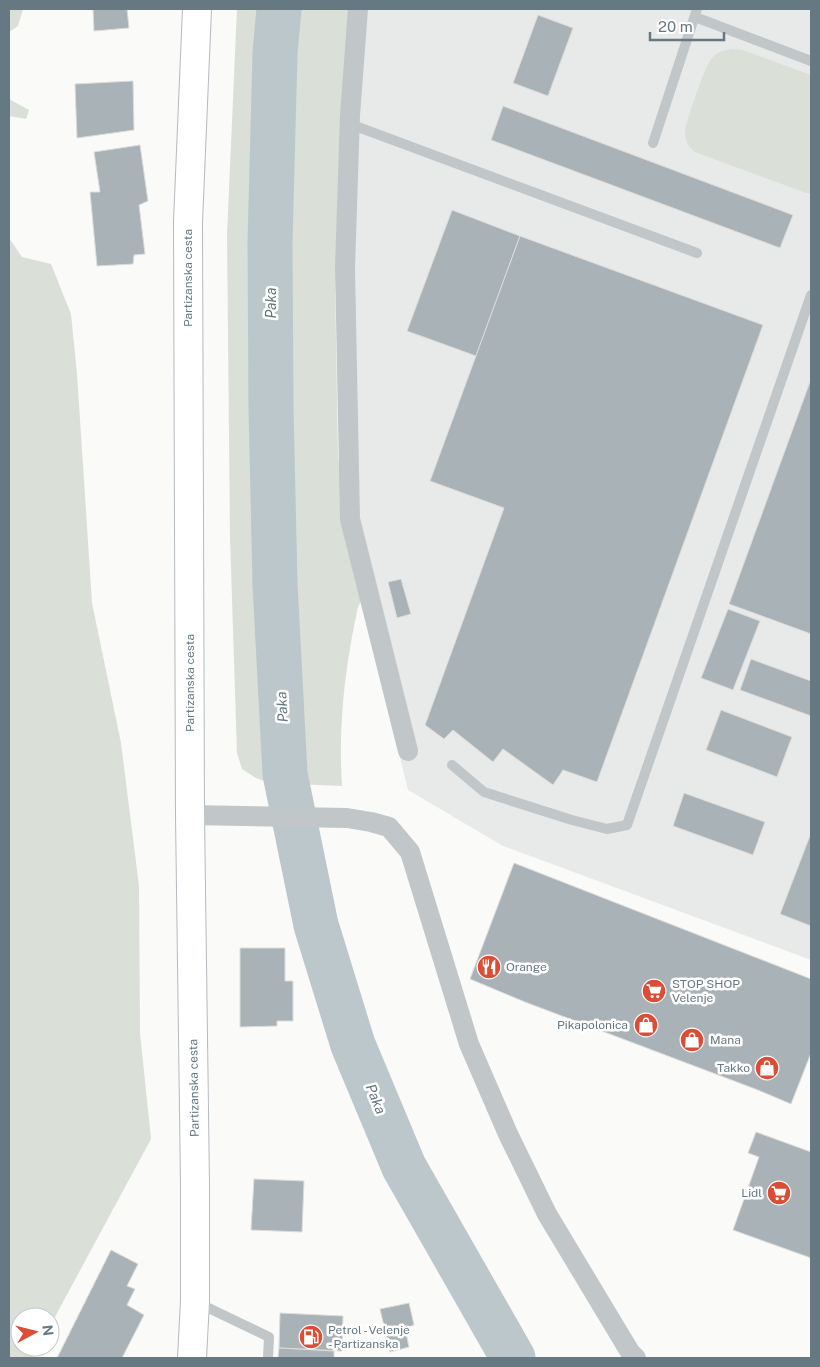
<svg xmlns="http://www.w3.org/2000/svg" width="820" height="1367" viewBox="0 0 820 1367" font-family="'Public Sans',sans-serif">
<rect width="100%" height="100%" fill="#fafaf8"/>
<!-- built -->
<path fill="#e8eae9" d="M 354,9 L 811,9 L 811,960 L 503,846 L 408,790 L 386,700 L 363,597 L 335,283 L 350,115 Z"/>
<!-- green -->
<g fill="#dadfd7">
<path d="M 9,9 L 23,9 L 18,26 L 9,32 Z"/>
<path d="M 237,9 L 268,9 L 264,73 L 259,232 L 264,627 L 273,761 L 277,786 L 256,778 L 242,769 L 237,753 L 230,537 L 227,235 Z"/>
<path d="M 287,9 L 349,9 L 342,99 L 335,283 L 338,455 L 343,504 L 363,597 L 358,607 C 345,666 338,726 342,786 L 295,784 L 288,699 L 281,464 L 280,149 Z"/>
<path d="M 732,49 L 743,50 L 811,75 L 811,193 L 806,193 L 695,152 C 686,145 685,139 685,129 C 690,114 704,64 714,56 C 719,51 726,50 732,49 Z"/>
<path d="M 9,99 L 29,110 L 26,119 L 9,116 Z"/>
<path d="M 9,238 L 22,257 L 51,264 L 71,314 L 77,374 L 92,603 L 121,743 L 139,886 L 140,1033 L 151,1139 L 50,1326 L 50,1317 L 20,1317 L 20,1347 L 38,1347 L 32,1358 L 9,1358 Z"/>
</g>
<g fill="none" stroke-linecap="round" stroke-linejoin="round">
<!-- river -->
<path stroke="#bbc7cb" stroke-width="45" d="M 279,9 L 275,53 L 270,242 L 271,407 L 275,584 L 285,774 L 316,925 L 353,1045 L 404,1167 L 513,1358"/>
</g>
<!-- building -->
<g fill="#a8b2b7" stroke="#dcdcda">
<path d="M 93,9 L 127,9 L 129,28 L 94,31 Z"/>
<path d="M 538,15 L 573,28 L 548,96 L 513,83 Z"/>
<path d="M 133,81 L 134,130 L 77,138 L 75,84 Z"/>
<path d="M 503,106 L 793,215 L 780,248 L 491,140 Z"/>
<path d="M 140,145 L 148,201 L 139,205 L 145,254 L 134,255 L 133,264 L 97,266 L 90,192 L 100,192 L 94,152 Z"/>
<path d="M 452,210 L 520,236 L 476,356 L 407,331 Z"/>
<path d="M 520,236 L 763,325 L 597,782 L 563,770 L 553,785 L 503,749 L 493,762 L 453,730 L 444,739 L 425,725 L 504,508 L 430,481 Z"/>
<path d="M 811,379 L 811,634 L 729,604 Z"/>
<path d="M 401,579 L 411,614 L 397,618 L 388,582 Z"/>
<path d="M 728,609 L 760,621 L 733,690 L 701,678 Z"/>
<path d="M 751,659 L 811,681 L 811,716 L 740,690 Z"/>
<path d="M 721,710 L 792,737 L 777,777 L 706,750 Z"/>
<path d="M 684,793 L 765,822 L 753,855 L 673,826 Z"/>
<path d="M 811,833 L 811,926 L 780,914 Z"/>
<path d="M 514,863 L 811,979 L 811,1053 L 791,1104 L 758,1090 L 525,1002 L 470,979 Z"/>
<path d="M 240,948 L 285,948 L 285,981 L 293,981 L 293,1021 L 277,1021 L 277,1026 L 240,1027 Z"/>
<path d="M 756,1132 L 811,1152 L 811,1258 L 733,1230 L 759,1157 L 748,1153 Z"/>
<path d="M 254,1179 L 304,1181 L 302,1232 L 251,1230 Z"/>
<path d="M 111,1250 L 138,1264 L 127,1286 L 135,1289 L 127,1305 L 144,1315 L 122,1358 L 57,1358 Z"/>
<path d="M 409,1303 L 414,1325 L 405,1328 L 409,1347 L 390,1352 L 380,1309 Z"/>
<path d="M 280,1313 L 343,1316 L 342,1351 L 279,1348 Z"/>
<path d="M 279,1348 L 334,1351 L 334,1358 L 278,1358 Z"/>
</g>
<g fill="none" stroke-linecap="round" stroke-linejoin="round">
<!-- secondary casing -->
<g stroke="#b4babe" stroke-width="30">
<path id="secondary" d="M 192,1358 L 195,1301 L 195,1185 L 190,815 L 188,222 L 197,9"/>
</g>
<!-- service -->
<g stroke="#c1c6c9" stroke-width="10">
<path d="M 695,17 L 811,61"/>
<path d="M 350,124 L 697,253"/>
<path d="M 653,143 L 697,9"/>
<path d="M 452,765 L 484,792 L 572,820 L 607,829 L 627,825 L 811,295"/>
<path d="M 196,1302 L 269,1337 L 268,1358"/>
</g>
<!-- minor -->
<g stroke="#c1c6c9" stroke-width="20">
<path d="M 358,9 L 350,115 L 345,268 L 350,519 L 408,751"/>
<path d="M 190,815 L 347,818 L 371,822 L 389,827 L 410,852 L 469,1044 L 508,1134 L 547,1214 L 630,1352 L 636,1358"/>
</g>
<!-- secondary -->
<use href="#secondary" stroke="#fff" stroke-width="28"/>
</g>
<!-- icons -->
<defs>
<g id="restaurant-disc" transform="scale(1.25)"><circle r="9.5" fill="#dc4d36" stroke="#fff"/><path d="M-5-6h1v4h1v-4h1v4h1v-4h1v5L-1.5 .5V6h-2V.5L-5-1ZM5-6V6H3V1.5H1.5Q1.5-4 5-6Z" fill="#fff"/></g>
<g id="supermarket-disc" transform="scale(1.25)"><circle r="9.5" fill="#dc4d36" stroke="#fff"/><path d="M-6-5.5h2.5l.6 2H6L4.5 2H-2.5L-4.4-4H-6ZM-1.5 3.2a1.3 1.3 0 1 0 .1 0ZM3 3.2a1.3 1.3 0 1 0 .1 0Z" fill="#fff"/></g>
<g id="shop-disc" transform="scale(1.25)"><circle r="9.5" fill="#dc4d36" stroke="#fff"/><path d="M-5-2.5h2.3a2.7 3.5 0 0 1 5.4 0H5L5.5 6h-11ZM-1.5-2.5h3a1.5 2.3 0 0 0-3 0Z" fill="#fff"/></g>
<g id="fuel-disc" transform="scale(1.25)"><circle r="9.5" fill="#dc4d36" stroke="#fff"/><path d="M-5.5-6h7V0h2V4h1.3V-2.5L3-4.5l.8-.8L6-3V5H2.5V1h-1V6h-7ZM-4.2-4.7v3.2H.2V-4.7Z" fill="#fff"/></g>
</defs>
<g fill-rule="evenodd">
<use href="#restaurant-disc" x="489" y="967"/>
<use href="#supermarket-disc" x="654" y="991"/>
<use href="#shop-disc" x="646" y="1025"/>
<use href="#shop-disc" x="692" y="1040"/>
<use href="#shop-disc" x="767" y="1068"/>
<use href="#supermarket-disc" x="779" y="1193"/>
<use href="#fuel-disc" x="311" y="1337"/>
</g>
<g text-anchor="middle" dominant-baseline="central" stroke-width="5" stroke-linejoin="round" paint-order="stroke">
<!-- street labels -->
<g font-size="12" fill="#667881" stroke="#fff">
<text transform="translate(188 278) rotate(-90)">Partizanska cesta</text>
<text transform="translate(190 683) rotate(-90)">Partizanska cesta</text>
<text transform="translate(194 1088) rotate(-91)">Partizanska cesta</text>
</g>
<!-- poi labels -->
<g font-size="12" fill="#667881" stroke="#fff" text-anchor="start">
<text x="506" y="967">Orange</text>
<text x="672" y="984">STOP SHOP<tspan x="672" dy="14">Velenje</tspan></text>
<text x="628" y="1025" text-anchor="end">Pikapolonica</text>
<text x="710" y="1040">Mana</text>
<text x="750" y="1068" text-anchor="end">Takko</text>
<text x="762" y="1193" text-anchor="end">Lidl</text>
<text x="328" y="1330">Petrol - Velenje<tspan x="328" dy="14">- Partizanska</tspan></text>
</g>
<!-- water labels -->
<g font-size="14" font-style="italic" fill="#61767b" stroke="#fff">
<text transform="translate(271 303) rotate(-90)">Paka</text>
<text transform="translate(282 707) rotate(-93)">Paka</text>
<text transform="translate(376 1099) rotate(68)">Paka</text>
</g>
</g>
<!-- border -->
<rect width="820" height="1367" fill="none" stroke="#667881" stroke-width="20"/>
<!-- north arrow -->
<g transform="translate(35 1332) rotate(83)"><circle r="24" fill="#ffffff" stroke="#c2c9cd"/>
<path d="M0-4L9 19L0 12L-9 19Z" fill="#dc4d36"/>
<text y="-8" font-size="14" font-weight="bold" text-anchor="middle" fill="#667881">N</text>
</g>
<!-- scale -->
<path d="M650 32v8h74v-8" fill="none" stroke="#667881" stroke-width="2.5"/>
<text x="658" y="32" font-size="15" fill="#667881" stroke="#ffffff" stroke-width="4" paint-order="stroke">20 m</text>
</svg>
